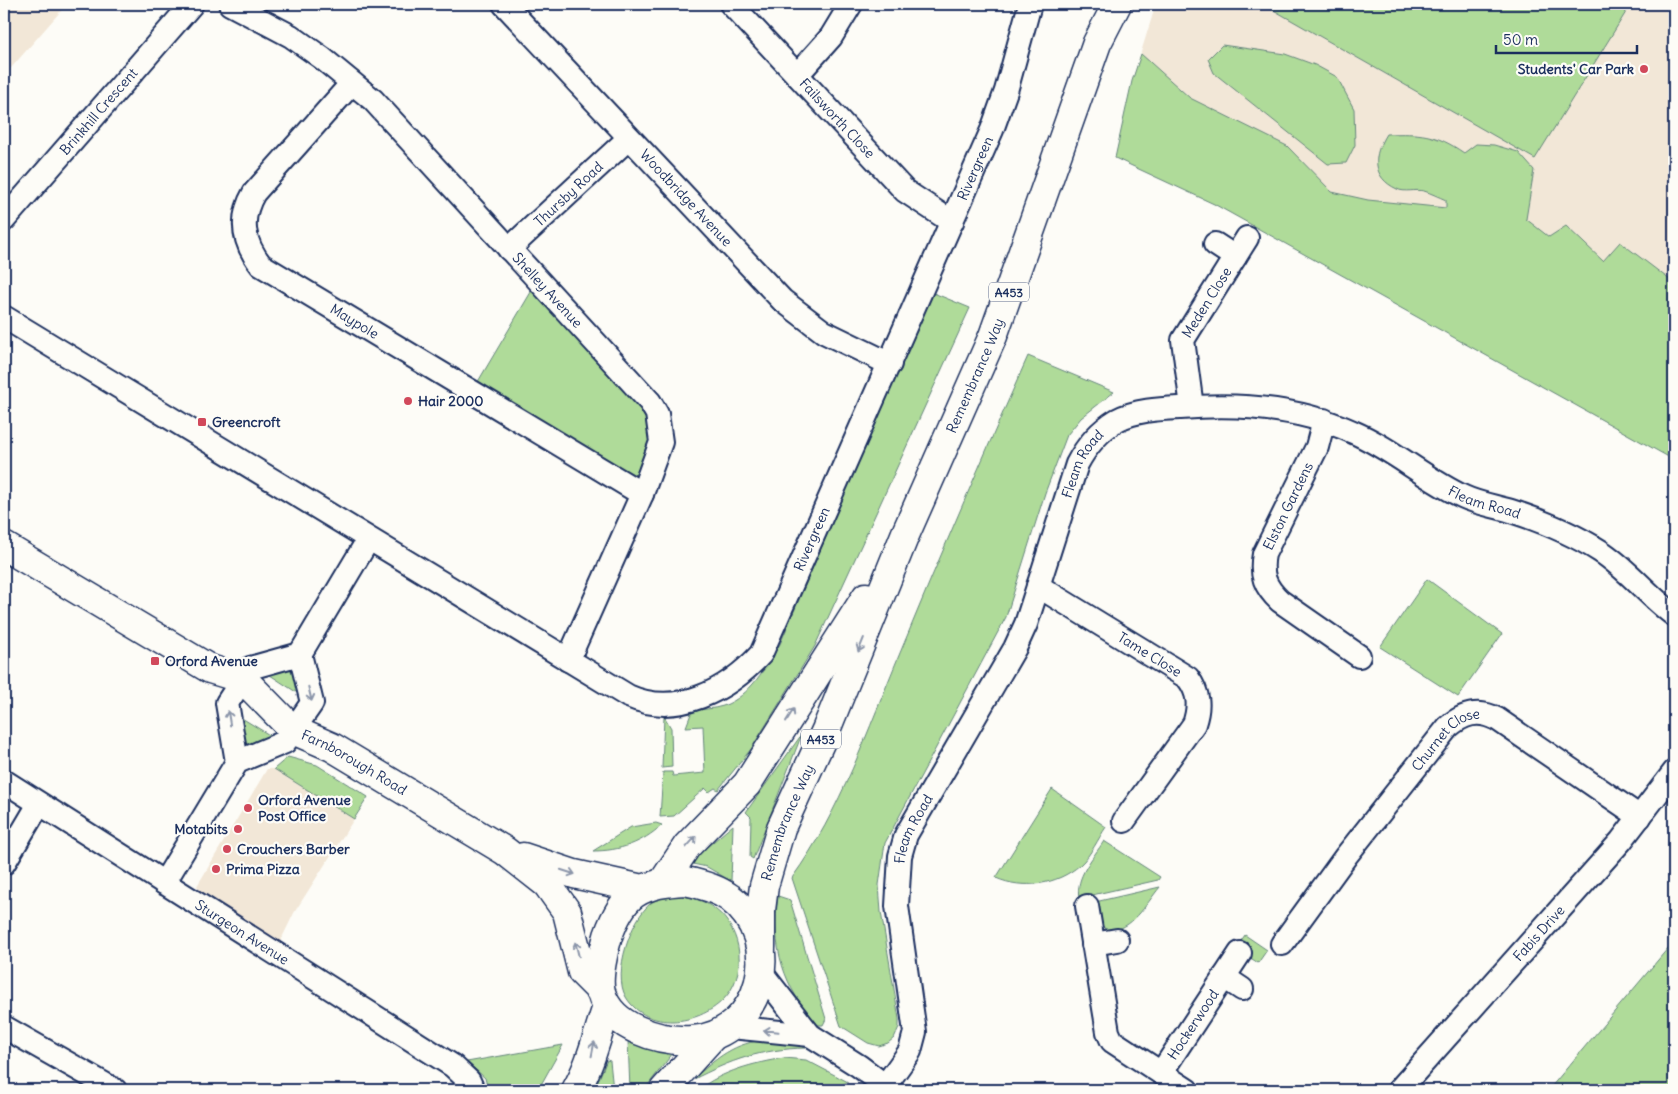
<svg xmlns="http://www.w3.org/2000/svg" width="1678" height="1094" viewBox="0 0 1678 1094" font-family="Delius,sans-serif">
<rect width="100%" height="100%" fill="#fdfcf7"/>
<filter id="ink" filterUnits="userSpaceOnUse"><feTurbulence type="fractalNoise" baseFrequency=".02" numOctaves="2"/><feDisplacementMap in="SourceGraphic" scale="10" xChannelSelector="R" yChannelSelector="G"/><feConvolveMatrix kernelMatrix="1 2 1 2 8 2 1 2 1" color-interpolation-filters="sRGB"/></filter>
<g filter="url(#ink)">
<!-- built -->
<g fill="#f2e7d7">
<path d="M 4,4 L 67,4 L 4,76 Z"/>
<path d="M 1156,4 L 1674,4 L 1674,460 L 1214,204 L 1115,158 L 1132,81 Z"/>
<path d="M 267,769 L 274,769 L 354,819 L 294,913 L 280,942 L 200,891 L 197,886 Z"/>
</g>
<!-- green -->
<g fill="#afdb99" stroke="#65857c">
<path d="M 1263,4 L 1631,4 L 1535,159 Z"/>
<path d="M 1222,45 L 1285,54 L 1315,65 L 1337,77 L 1354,109 L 1355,145 L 1346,163 L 1328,164 L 1214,73 L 1208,59 Z"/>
<path d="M 1141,54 L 1190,98 L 1287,146 L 1332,192 L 1368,200 L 1446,208 L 1446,200 C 1439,197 1431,193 1424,191 C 1416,189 1404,193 1397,189 C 1371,177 1373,155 1386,134 C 1420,133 1435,133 1464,153 L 1476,144 L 1494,145 L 1518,152 L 1534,170 L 1526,219 L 1549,237 L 1566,226 L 1603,261 L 1620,242 L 1674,283 L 1674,460 L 1214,204 L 1115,158 L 1132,81 Z"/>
<path d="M 534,287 L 644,405 L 654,429 L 636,481 L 476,385 Z"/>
<path d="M 931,292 L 970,308 L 815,646 L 751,749 L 718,790 L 715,788 L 709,792 L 705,788 L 674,816 L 660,817 L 663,772 L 672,772 L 673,776 L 705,773 L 703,726 L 686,727 L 692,711 C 702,709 714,709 723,706 C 751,696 765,667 780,644 Z"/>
<path d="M 1028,356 L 1114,392 L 1081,418 L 1067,435 L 1045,493 L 1006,617 L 885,843 L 879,885 L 881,912 L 899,1019 L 899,1027 L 894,1038 L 888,1043 L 879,1046 L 868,1043 L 841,1026 L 792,878 C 841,811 868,729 900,653 C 941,553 984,455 1028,356 Z"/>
<path d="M 1427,579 L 1502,634 L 1458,697 L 1380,647 Z"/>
<path d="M 284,666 L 293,668 L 299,694 L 267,673 Z"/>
<path d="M 664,716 L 671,728 L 672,767 L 662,768 Z"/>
<path d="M 240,717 L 271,736 L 249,747 L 242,743 Z"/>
<path d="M 802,734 L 753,859 L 750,857 L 751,817 L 746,812 Z"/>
<path d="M 288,757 L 317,765 L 368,797 L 354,819 L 274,769 Z"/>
<path d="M 1052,789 L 1106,827 C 1098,839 1091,855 1080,865 C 1057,885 1023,890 996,878 Z"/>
<path d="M 656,823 L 662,825 C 642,843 620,851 593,851 L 631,827 Z"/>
<path d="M 733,825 L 731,881 L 707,867 L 688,863 Z"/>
<path d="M 1104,841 L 1160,877 L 1158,880 L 1079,898 C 1075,877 1093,858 1104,841 Z"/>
<path d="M 1160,887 C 1145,905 1133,930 1108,931 L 1098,922 L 1095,902 Z"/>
<path d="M 676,895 C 690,897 704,900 715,909 C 743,930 748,975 723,1000 C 698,1025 647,1032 626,997 C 612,974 631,919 651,903 C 659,897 667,896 676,895 Z"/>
<path d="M 778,896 L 790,900 L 826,1019 L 823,1025 L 818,1025 C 783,988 771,946 778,896 Z"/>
<path d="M 1245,935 L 1267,950 L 1258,963 L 1236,948 Z"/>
<path d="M 1674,941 L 1674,1090 L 1547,1090 L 1551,1087 Z"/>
<path d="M 769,1039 L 786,1041 L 806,1048 C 761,1049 731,1060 692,1080 C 718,1057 733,1043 769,1039 Z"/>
<path d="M 628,1040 L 655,1051 L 673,1053 L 644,1090 L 630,1090 Z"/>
<path d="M 563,1045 L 538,1090 L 488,1090 L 485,1078 L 467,1062 Z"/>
<path d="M 784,1058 L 806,1060 L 848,1082 L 830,1090 L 698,1090 C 722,1071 754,1063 784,1058 Z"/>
<path d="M 607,1060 L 610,1061 L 613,1090 L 594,1090 Z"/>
</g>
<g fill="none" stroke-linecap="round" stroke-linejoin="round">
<!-- minor casing -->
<g stroke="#1b2f5e" stroke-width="26">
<g id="minor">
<path id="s1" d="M 230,4 L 291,36 L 322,58 L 373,100 L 650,402 L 657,414 L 661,442 L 642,494 L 568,660"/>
<path id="s2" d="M 504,4 L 782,300 L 824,332 L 890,364"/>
<path id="s3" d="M 731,4 L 905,191 L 952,222"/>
<path d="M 797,75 L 831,37 L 851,4"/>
<path id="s4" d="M 352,83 L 254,193 C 239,219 243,242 261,265 L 642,494"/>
<path id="s5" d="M 4,220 L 192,4"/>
<path d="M 1215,244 L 1235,257"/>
<path id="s6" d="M 509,249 L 629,138"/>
<path id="s7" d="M 4,317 L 628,696 C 677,718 728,690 761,654 L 992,130 L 1006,91 L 1030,4"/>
<path id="s8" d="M 1192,407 L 1183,340 L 1247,238"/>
<path d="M 1324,420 L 1317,447 L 1264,554 C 1260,575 1265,587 1280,601 L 1359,656"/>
<path id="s9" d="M 1038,586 L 1188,678 C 1199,693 1200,706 1194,724 L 1124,821"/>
<path d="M 237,762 L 227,703 L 250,668 L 300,654 L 368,540"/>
<path id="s10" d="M 4,781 L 453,1066 L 469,1081 L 473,1090"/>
<path d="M 4,863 L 39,804"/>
<path d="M 164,883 L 237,762 L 285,742 L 312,703 L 300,654"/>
<path d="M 1087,906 L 1108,1032 L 1112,1041 L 1187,1090"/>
<path d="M 1093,944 L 1117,940"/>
<path id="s11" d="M 1282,944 L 1346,856 L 1448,727 C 1463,714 1478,709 1497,719 L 1640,817"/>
<path d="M 761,972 L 810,1035 L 859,1066 L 891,1090"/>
<path d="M 1224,977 L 1242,989"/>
<path d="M 4,1027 L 115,1090"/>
<path d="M 731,1027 L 810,1035"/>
<path id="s12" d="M 1161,1073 L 1240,953"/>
<path id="s13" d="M 885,1086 L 910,1051 L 915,1032 L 897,906 L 900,856 L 906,835 L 1015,648 L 1026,624 L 1077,464 C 1087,445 1099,431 1117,420 C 1136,410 1159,409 1180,408 C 1239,403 1298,407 1353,432 C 1393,449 1425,479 1464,497 C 1479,504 1495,506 1511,511 C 1542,521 1572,533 1600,551 C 1628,569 1648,596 1674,615"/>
<path id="s14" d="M 1399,1090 L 1621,841 L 1674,772"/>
</g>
</g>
<!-- tertiary casing -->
<g stroke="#1b2f5e" stroke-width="31">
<g id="tertiary">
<path id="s15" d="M 4,546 L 210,669 L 243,679 L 293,730 L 332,747 L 505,851 L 547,884 L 567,912 L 582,972 L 600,990"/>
<path d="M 523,857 L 574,874 L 642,889"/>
</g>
</g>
<!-- trunk casing -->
<g stroke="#1b2f5e" stroke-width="31">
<g id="trunk">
<path d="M 685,881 C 701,884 716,888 730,898 C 786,940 763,1035 692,1040 C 659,1042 610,1027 601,992 C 597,978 604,949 608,936 C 613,922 622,903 634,894 C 649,884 667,882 685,881 Z"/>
<path d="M 663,882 L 687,846 L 747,784 L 866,597"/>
<path id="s16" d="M 761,948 L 761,910 L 764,886 L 781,828 L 826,730 L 905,535 L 993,336 L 1097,43 L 1117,4"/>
<path d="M 576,1090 C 591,1064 597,1035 607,1007"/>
<path d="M 664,1090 L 712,1037"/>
</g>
</g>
<!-- minor -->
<use href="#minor" stroke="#fdfcf7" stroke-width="22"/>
<!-- tertiary -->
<use href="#tertiary" stroke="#fdfcf7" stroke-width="28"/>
<!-- trunk -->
<use href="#trunk" stroke="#fdfcf7" stroke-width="28"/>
</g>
<!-- one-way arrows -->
<defs><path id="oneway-shaft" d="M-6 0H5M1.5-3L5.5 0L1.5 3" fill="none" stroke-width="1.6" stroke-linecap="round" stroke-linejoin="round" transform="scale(1.25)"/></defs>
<g stroke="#8c96aa">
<use href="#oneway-shaft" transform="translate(861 645) rotate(112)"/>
<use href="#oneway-shaft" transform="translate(310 694) rotate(77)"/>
<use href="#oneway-shaft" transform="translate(790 715) rotate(-58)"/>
<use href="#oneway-shaft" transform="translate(229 718) rotate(-99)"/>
<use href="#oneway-shaft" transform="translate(691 842) rotate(-48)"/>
<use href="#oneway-shaft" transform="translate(568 872) rotate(18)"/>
<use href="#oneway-shaft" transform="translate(577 949) rotate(-104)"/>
<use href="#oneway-shaft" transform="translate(771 1031) rotate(-174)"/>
<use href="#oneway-shaft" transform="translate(593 1049) rotate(-79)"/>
</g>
</g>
<!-- markers -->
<g fill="#d1495b" stroke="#fdfcf7" stroke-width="2">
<circle cx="1644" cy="69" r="5"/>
<circle cx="408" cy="401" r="5"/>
<rect x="197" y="417" width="10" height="10" rx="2.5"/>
<rect x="150" y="656" width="10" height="10" rx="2.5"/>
<circle cx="248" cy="808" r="5"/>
<circle cx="238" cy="829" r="5"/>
<circle cx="227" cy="849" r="5"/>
<circle cx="216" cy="869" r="5"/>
</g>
<g text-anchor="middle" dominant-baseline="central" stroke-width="4.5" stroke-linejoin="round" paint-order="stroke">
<!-- shield labels -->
<g fill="#fdfcf7" stroke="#5f6c8c" stroke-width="1">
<rect x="989" y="282.5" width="40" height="19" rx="4"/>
<rect x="801" y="729.5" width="40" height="19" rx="4"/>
</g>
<g font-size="12" font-weight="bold" fill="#1b2f5e">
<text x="1009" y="292">A453</text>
<text x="821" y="739">A453</text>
</g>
<!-- poi labels -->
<g font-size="14" font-weight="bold" fill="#1b2f5e" stroke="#fdfcf7" text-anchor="start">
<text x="1634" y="69" text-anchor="end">Students' Car Park</text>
<text x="418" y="401">Hair 2000</text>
<text x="212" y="422">Greencroft</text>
<text x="165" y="661">Orford Avenue</text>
<text x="258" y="800">Orford Avenue<tspan x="258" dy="16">Post Office</tspan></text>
<text x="228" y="829" text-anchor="end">Motabits</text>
<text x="237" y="849">Crouchers Barber</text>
<text x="226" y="869">Prima Pizza</text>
</g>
<!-- street labels -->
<g font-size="14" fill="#1b2f5e" stroke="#fdfcf7">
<text stroke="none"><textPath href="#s5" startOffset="144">Brinkhill Crescent</textPath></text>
<text stroke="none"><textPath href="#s3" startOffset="156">Failsworth Close</textPath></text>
<text stroke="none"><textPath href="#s7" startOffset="1410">Rivergreen</textPath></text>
<text stroke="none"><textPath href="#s6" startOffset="81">Thursby Road</textPath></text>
<text stroke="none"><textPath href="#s2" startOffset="266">Woodbridge Avenue</textPath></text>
<text stroke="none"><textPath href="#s1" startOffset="431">Shelley Avenue</textPath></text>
<text stroke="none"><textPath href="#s8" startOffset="112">Meden Close</textPath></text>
<text stroke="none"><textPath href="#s4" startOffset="334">Maypole</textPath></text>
<text stroke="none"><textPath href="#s16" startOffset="615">Remembrance Way</textPath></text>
<text stroke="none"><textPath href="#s13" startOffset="675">Fleam Road</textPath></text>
<text stroke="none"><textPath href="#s13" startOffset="1124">Fleam Road</textPath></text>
<text transform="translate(1288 506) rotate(-64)">Elston Gardens</text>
<text stroke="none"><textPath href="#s7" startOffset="1005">Rivergreen</textPath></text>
<text stroke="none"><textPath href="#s9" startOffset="131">Tame Close</textPath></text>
<text stroke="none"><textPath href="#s11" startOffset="264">Churnet Close</textPath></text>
<text stroke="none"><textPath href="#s15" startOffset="415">Farnborough Road</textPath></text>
<text stroke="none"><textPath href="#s16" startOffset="130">Remembrance Way</textPath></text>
<text stroke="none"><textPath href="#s13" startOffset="270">Fleam Road</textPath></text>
<text stroke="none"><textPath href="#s10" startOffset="282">Sturgeon Avenue</textPath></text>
<text stroke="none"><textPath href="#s14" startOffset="210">Fabis Drive</textPath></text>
<text stroke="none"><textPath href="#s12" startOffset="58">Hockerwood</textPath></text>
</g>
</g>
<!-- margin -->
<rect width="1678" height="1094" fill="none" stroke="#fdfcf7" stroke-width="20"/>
<rect x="10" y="10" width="1658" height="1074" fill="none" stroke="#1b2f5e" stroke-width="2" filter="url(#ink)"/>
<!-- scale -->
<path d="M1496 45v8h141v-8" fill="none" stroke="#1b2f5e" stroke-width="2.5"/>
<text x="1503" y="45" font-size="15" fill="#1b2f5e" stroke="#fdfcf7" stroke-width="4" paint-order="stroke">50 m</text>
</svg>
